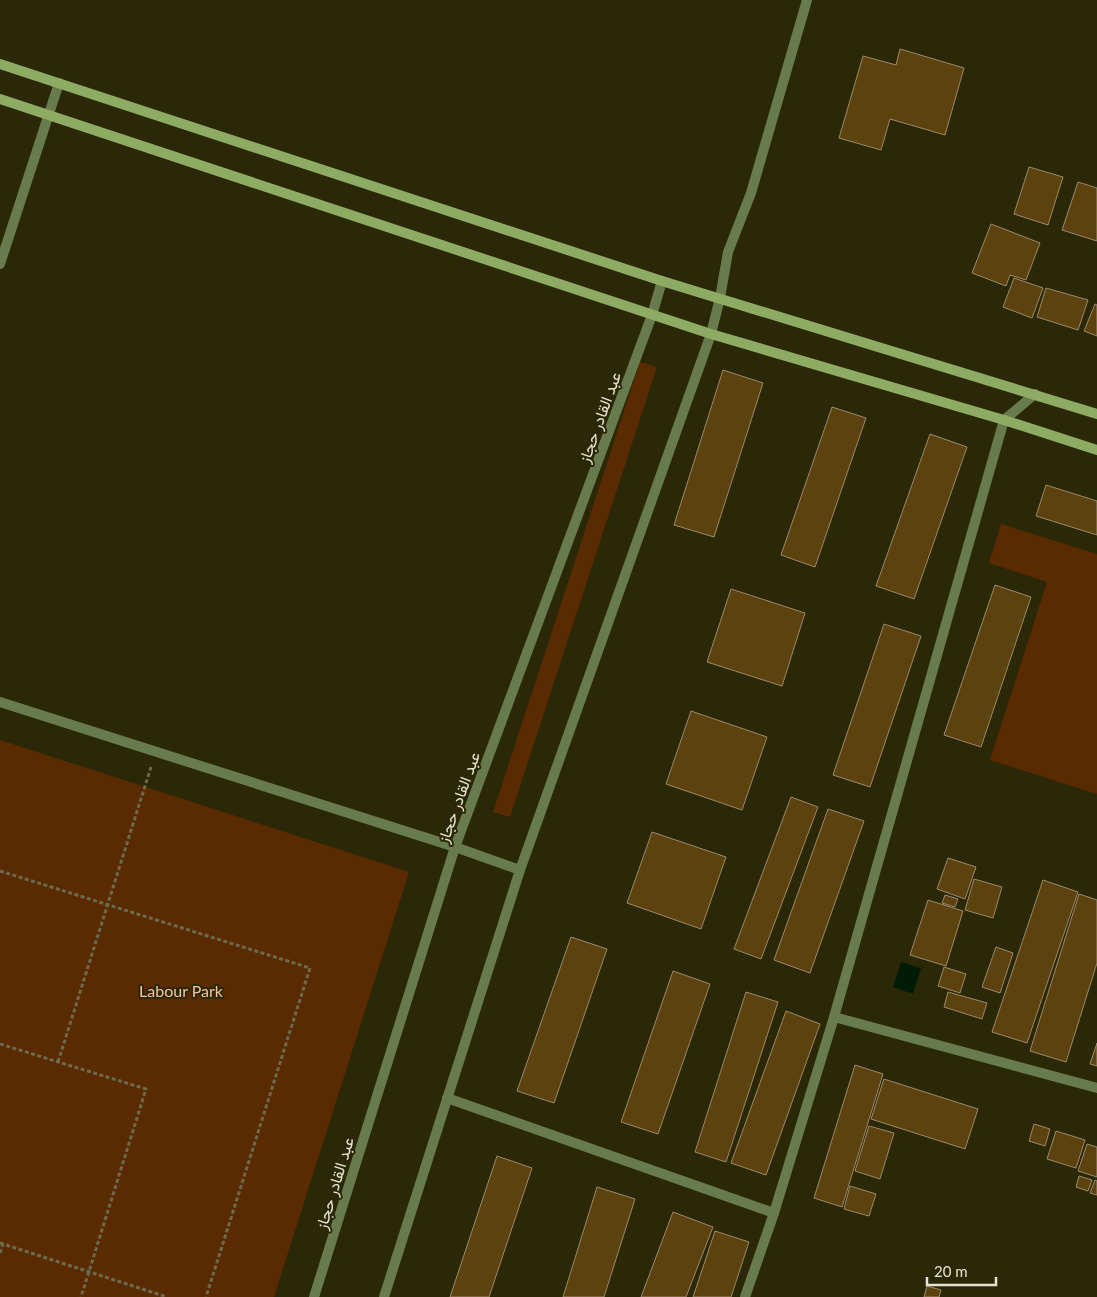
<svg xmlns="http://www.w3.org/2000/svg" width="1097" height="1297" viewBox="0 0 1097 1297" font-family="Lato,Vazirmatn,sans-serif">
<rect width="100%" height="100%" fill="#2b2807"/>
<!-- green -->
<g fill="#5a2b00">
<path d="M 640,362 L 657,367 L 510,817 L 493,812 Z"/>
<path d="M 1001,524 L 1097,554 L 1097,794 L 990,760 L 1047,582 L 989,563 Z"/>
<path d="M 0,740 L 409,872 L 274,1297 L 0,1297 Z"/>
</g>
<!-- water -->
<path fill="#001c07" d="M 901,962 L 921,968 L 913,994 L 893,987 Z"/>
<!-- building -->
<g fill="#5c420e" stroke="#9c896a">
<path d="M 900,49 L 964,68 L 945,135 L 890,119 L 881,150 L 839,138 L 863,56 L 896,65 Z"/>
<path d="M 1029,167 L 1063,177 L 1048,225 L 1014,214 Z"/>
<path d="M 1078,182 L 1097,188 L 1097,241 L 1062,230 Z"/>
<path d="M 991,224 L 1040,243 L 1026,280 L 1010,275 L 1006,286 L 972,273 Z"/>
<path d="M 1014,278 L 1043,288 L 1032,318 L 1003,307 Z"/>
<path d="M 1046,288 L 1088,300 L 1078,330 L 1037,317 Z"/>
<path d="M 1095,304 L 1097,305 L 1097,336 L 1084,331 Z"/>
<path d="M 723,370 L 763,383 L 714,537 L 674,525 Z"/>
<path d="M 832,407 L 866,418 L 815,567 L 781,555 Z"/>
<path d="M 930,434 L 967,447 L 914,599 L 876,586 Z"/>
<path d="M 1046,485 L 1097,501 L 1097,535 L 1036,516 Z"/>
<path d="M 995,585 L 1031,597 L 981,747 L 944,735 Z"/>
<path d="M 731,589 L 805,613 L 782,686 L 707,662 Z"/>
<path d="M 884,624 L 921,636 L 870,787 L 833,775 Z"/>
<path d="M 691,711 L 767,737 L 742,810 L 666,784 Z"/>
<path d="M 791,797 L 818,807 L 761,959 L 734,949 Z"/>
<path d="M 828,809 L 864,821 L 810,973 L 774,960 Z"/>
<path d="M 652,832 L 726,857 L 701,929 L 627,903 Z"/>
<path d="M 948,858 L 976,867 L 965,899 L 937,889 Z"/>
<path d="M 974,879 L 1002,887 L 993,918 L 965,910 Z"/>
<path d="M 1043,880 L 1078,892 L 1027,1043 L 992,1032 Z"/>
<path d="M 1079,894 L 1097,900 L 1097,963 L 1066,1062 L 1030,1051 Z"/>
<path d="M 945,895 L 958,899 L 955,907 L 942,903 Z"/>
<path d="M 928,900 L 963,911 L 946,966 L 910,955 Z"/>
<path d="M 571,937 L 607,949 L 554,1103 L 517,1091 Z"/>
<path d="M 996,947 L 1013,953 L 1000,993 L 982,987 Z"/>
<path d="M 944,967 L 966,974 L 960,993 L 938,986 Z"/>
<path d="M 673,971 L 710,984 L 658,1134 L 621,1122 Z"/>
<path d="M 746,992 L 778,1002 L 726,1162 L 695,1152 Z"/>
<path d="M 948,992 L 987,1003 L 982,1019 L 944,1007 Z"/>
<path d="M 786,1011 L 820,1024 L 766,1175 L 731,1163 Z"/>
<path d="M 1097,1043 L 1097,1066 L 1090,1064 Z"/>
<path d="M 855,1065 L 883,1074 L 842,1207 L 814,1198 Z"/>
<path d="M 884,1079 L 978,1109 L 965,1149 L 871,1119 Z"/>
<path d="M 1034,1124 L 1050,1129 L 1045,1146 L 1029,1141 Z"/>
<path d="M 869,1126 L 894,1133 L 880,1179 L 855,1171 Z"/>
<path d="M 1056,1131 L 1085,1140 L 1076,1168 L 1047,1159 Z"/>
<path d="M 1087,1144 L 1097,1147 L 1097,1177 L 1078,1171 Z"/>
<path d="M 497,1156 L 532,1168 L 489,1297 L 450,1297 Z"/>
<path d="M 1079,1176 L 1092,1180 L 1088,1191 L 1076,1187 Z"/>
<path d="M 1095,1180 L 1097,1181 L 1097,1195 L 1090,1193 Z"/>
<path d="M 850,1186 L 876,1194 L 869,1216 L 844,1209 Z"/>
<path d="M 597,1187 L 635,1199 L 604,1297 L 563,1297 Z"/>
<path d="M 673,1212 L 713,1227 L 686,1297 L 641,1297 Z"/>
<path d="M 715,1231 L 749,1242 L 731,1297 L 693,1297 Z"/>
<path d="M 927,1286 L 941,1290 L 939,1297 L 924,1297 Z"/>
</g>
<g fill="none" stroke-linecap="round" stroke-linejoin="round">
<!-- path -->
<g stroke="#6c6a4e" stroke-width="3" stroke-dasharray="4 2.5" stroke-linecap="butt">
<path d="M 0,871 L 310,968 L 206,1297"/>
<path d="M 0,1044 L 146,1089 L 81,1297"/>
<path d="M 58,1062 L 151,767"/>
<path d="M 0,1243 L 167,1297"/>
<path d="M 0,1253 L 3,1244"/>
</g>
<!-- minor -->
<g stroke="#687b4f" stroke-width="10">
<path d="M 0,264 L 59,83"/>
<path d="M 0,702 L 455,847 L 520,870"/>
<path d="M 834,1017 L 1097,1088"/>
<path d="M 447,1098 L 774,1213"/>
<path d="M 314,1297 L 455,847 L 652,315 L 662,281"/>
<path d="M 384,1297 L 520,870 L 711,334 L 720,298 L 728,252 L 751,193 L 807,0"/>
<path d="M 745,1297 L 774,1213 L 834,1017 L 1004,420 L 1035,394"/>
</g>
<!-- secondary -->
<g stroke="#8dab63" stroke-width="10">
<path d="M 0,64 L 662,281 L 1097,414"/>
<path d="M 0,99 L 711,334 L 1004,420 L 1097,450"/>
</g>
</g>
<g text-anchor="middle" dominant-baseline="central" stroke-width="4" stroke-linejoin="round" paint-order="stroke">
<!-- street labels -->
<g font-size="16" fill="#e5e4d2" stroke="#2b2807">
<text transform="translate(599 417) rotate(-70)">عبد القادر حجاز</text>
<text transform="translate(458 797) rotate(-70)">عبد القادر حجاز</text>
<text transform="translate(334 1183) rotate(-73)">عبد القادر حجاز</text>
</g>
<!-- park labels -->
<g font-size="16" fill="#f6c3a1" stroke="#2b2807">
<text x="181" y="990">Labour Park</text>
</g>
</g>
<!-- scale -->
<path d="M927 1277v8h69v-8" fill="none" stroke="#e5e4d2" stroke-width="2.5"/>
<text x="934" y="1277" font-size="15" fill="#e5e4d2" stroke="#2b2807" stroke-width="4" paint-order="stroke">20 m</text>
</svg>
